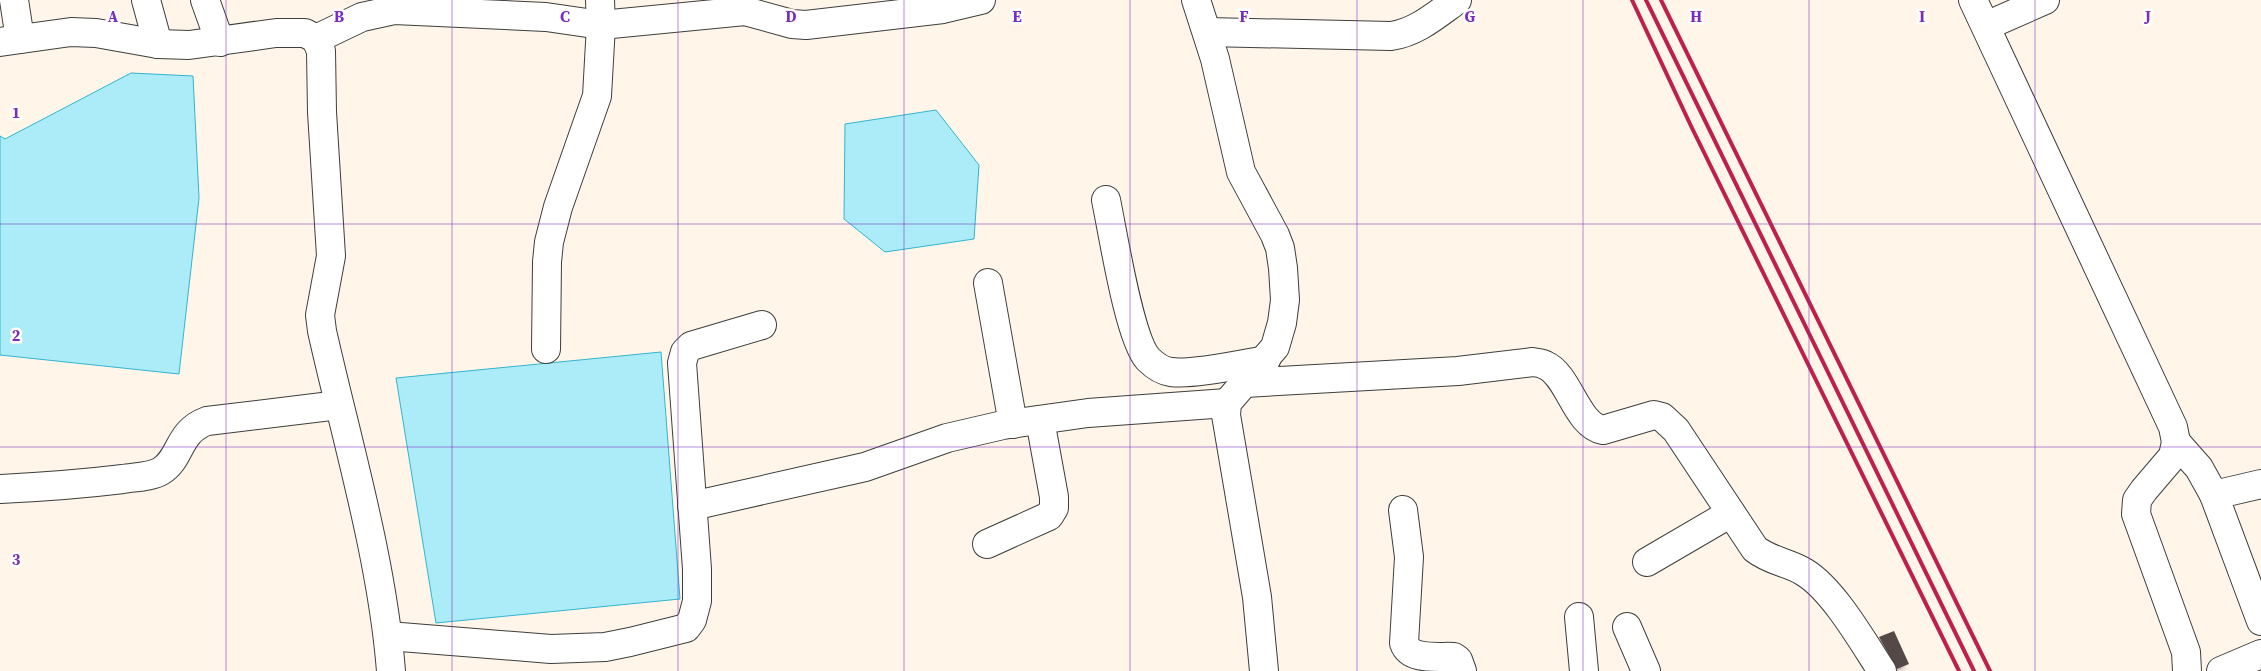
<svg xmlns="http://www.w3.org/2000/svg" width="2261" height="671" viewBox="0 0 2261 671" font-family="'Source Serif 4',serif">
<defs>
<filter id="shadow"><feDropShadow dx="-4.5" dy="4.5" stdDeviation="2.5" flood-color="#0004"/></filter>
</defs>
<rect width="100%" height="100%" fill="#fff5e8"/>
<!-- water -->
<g fill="#acecf8" stroke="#31b5d0">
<path d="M 131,73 L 193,76 L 199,198 L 179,374 L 0,355 L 0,136 L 5,139 Z"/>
<path d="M 936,110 L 979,165 L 974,239 L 885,252 L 844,219 L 845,124 Z"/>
<path d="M 661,352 L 680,599 L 436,623 L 396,378 Z"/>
</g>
<!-- building -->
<path fill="#544947" filter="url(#shadow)" d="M 1894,631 L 1909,664 L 1897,669 L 1879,637 Z"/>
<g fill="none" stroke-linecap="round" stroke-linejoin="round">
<!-- minor casing -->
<g stroke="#3e3e3e" stroke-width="30">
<g id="minor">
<path d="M 14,0 L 20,39"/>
<path d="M 146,0 L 158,44"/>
<path d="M 205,0 L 220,42"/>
<path d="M 1196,0 L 1215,59 L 1241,172 L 1275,235 L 1280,248 L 1283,268 L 1285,300 L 1282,323 L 1275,347 L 1227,403 L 1226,415 L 1257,597 L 1264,671"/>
<path d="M 1973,0 L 2173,427 L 2176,442 L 2173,456 L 2144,490 L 2137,500 L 2136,514 L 2186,652 L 2187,671"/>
<path d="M 1986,26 L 2045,0"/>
<path d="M 1207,32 L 1391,36 C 1417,32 1436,15 1457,0"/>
<path d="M 316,39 L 362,17 L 394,10 L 546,17 L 601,25 L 745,11 L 792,24 L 806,25 L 943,9 L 981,0"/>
<path d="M 0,42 L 71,32 L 96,33 L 158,44 L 189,45 L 276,33 L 305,33 L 316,39 L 321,51 L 322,112 L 331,256 L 320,315 L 322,331 C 347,442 382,558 391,671"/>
<path d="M 1106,200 C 1113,233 1129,338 1148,359 C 1154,365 1163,371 1171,372 C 1194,375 1241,364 1266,360"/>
<path d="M 988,283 L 1013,424"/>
<path d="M 546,349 L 547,262 L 549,242 L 558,207 L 597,96 L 601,25 L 600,0"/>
<path d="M 1245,383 L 1458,371 L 1533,362 C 1537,363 1542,363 1545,365 C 1569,375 1576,425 1603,430 L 1654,415 L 1662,417 L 1676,430 L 1755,549 C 1772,562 1788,562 1804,572 C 1833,589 1863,642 1882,671"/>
<path d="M 2176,442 L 2199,468 L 2214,495 L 2261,621"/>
<path d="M 0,489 C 41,487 82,484 123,479 C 135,477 151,477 161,471 C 182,458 177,432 207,421 L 339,405"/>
<path d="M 2214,495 L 2261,484"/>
<path d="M 692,506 L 865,467 L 947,438 L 1003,425 L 1088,413 L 1227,403"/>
<path d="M 1403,510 L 1409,557 L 1404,643 C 1410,661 1438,656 1454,657 L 1458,660 L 1462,671"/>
<path d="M 987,544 L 1049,516 L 1054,508 L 1054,497 L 1040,420"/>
<path d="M 1647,562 L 1731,513"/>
<path d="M 1579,617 L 1584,671"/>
<path d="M 1627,627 L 1646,671"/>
<path d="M 388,636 L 551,649 L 605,647 L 630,642 L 686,628 L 692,620 L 697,601 L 697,569 L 682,363 L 685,352 L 691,346 L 762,325"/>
<path d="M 2221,671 L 2261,654"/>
</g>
</g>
<!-- minor -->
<use href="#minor" stroke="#fff" stroke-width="28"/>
<!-- rail -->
<g stroke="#bd204b" stroke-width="4">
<path d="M 1632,0 L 1691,126 L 1959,671"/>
<path d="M 1646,0 L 1974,671"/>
<path d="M 1661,0 L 1990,671"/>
</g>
</g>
<!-- grid -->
<path fill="none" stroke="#7b2cbf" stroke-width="1" stroke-opacity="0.55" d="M 226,0 L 226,671M 452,0 L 452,671M 678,0 L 678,671M 904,0 L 904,671M 1130,0 L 1130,671M 1357,0 L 1357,671M 1583,0 L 1583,671M 1809,0 L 1809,671M 2035,0 L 2035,671M 0,224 L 2261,224M 0,447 L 2261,447"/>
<g font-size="16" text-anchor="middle" font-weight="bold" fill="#7b2cbf" stroke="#fff" stroke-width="5" stroke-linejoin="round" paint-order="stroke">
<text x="113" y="22">A</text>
<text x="339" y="22">B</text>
<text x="565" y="22">C</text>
<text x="791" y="22">D</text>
<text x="1017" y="22">E</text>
<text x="1244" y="22">F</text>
<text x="1470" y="22">G</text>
<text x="1696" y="22">H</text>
<text x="1922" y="22">I</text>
<text x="2148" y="22">J</text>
<text x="16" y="118">1</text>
<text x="16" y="341">2</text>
<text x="16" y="565">3</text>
</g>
</svg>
